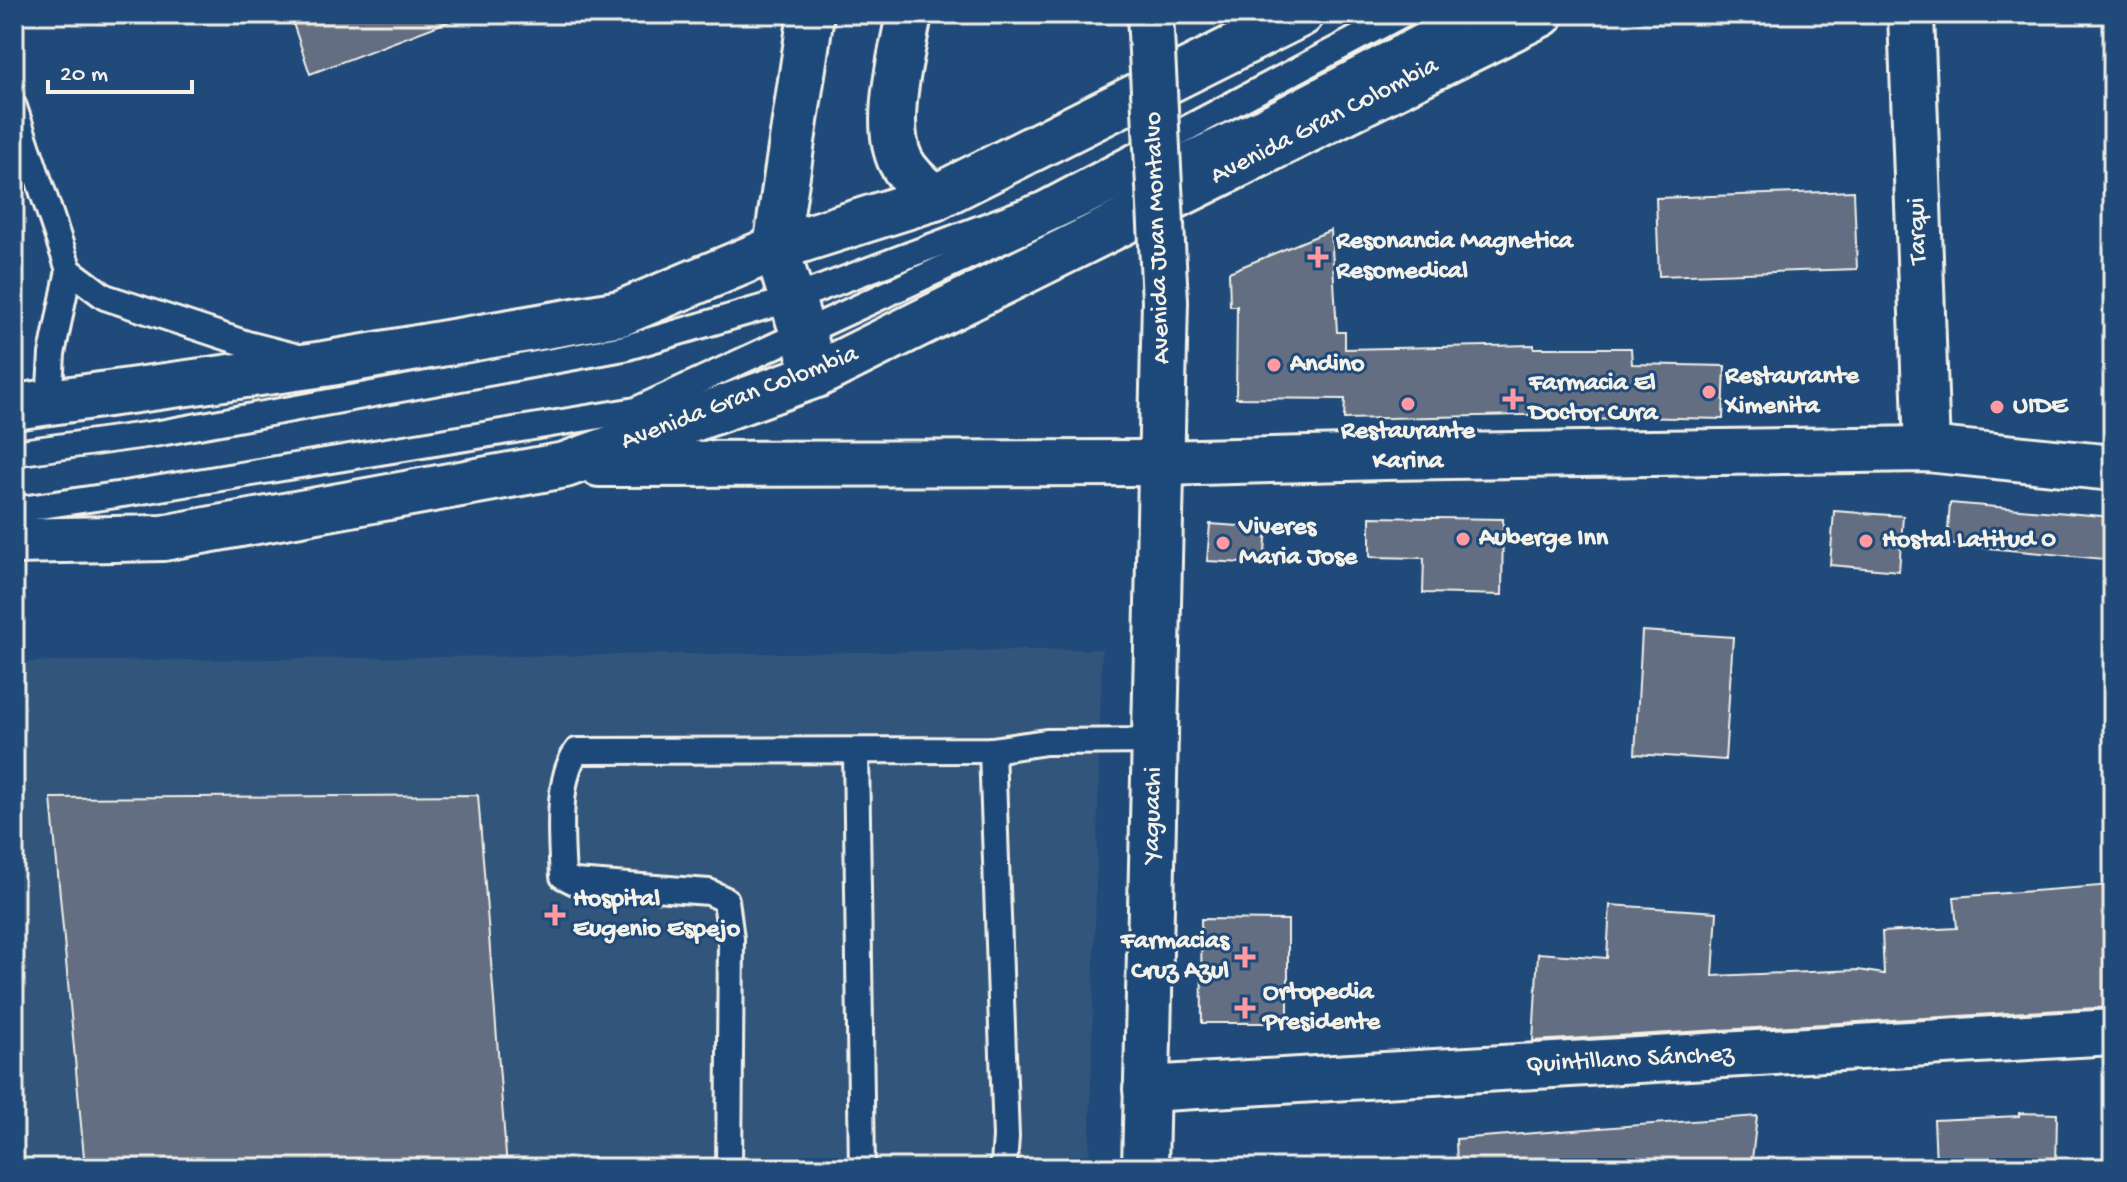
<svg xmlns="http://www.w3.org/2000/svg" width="2127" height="1182" viewBox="0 0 2127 1182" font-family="'Gochi Hand',sans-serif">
<rect width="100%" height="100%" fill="#1f4a7a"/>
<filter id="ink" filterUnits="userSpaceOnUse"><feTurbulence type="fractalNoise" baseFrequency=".0125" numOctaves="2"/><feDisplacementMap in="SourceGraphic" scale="16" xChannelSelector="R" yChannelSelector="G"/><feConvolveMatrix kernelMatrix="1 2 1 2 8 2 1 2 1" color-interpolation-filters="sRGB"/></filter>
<g filter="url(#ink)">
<!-- built -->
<path fill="#33557c" d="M 1102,649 L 1089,1168 L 14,1168 L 14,662 Z"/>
<!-- building -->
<g fill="#636e82" stroke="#f4f1e8" stroke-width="2">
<path d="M 290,14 L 457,14 L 458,18 L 310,74 Z"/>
<path d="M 1854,191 L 1857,269 L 1659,276 L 1656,198 Z"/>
<path d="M 1331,230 L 1337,332 L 1345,332 L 1345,349 L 1534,345 L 1534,348 L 1631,348 L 1632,364 L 1725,366 L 1723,419 L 1632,417 L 1632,419 L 1574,420 L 1574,414 L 1344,419 L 1345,399 L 1236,398 L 1237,306 L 1230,306 L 1229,272 Z"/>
<path d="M 1950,503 L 2113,517 L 2113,560 L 1947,544 Z"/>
<path d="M 1834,511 L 1903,516 L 1899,571 L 1830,565 Z"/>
<path d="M 1370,517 L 1503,519 L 1502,595 L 1423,593 L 1424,558 L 1370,557 Z"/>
<path d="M 1210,524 L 1267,528 L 1264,564 L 1207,561 Z"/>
<path d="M 1642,631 L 1733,637 L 1725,760 L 1635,754 Z"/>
<path d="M 478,795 L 507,1168 L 85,1168 L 51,798 Z"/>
<path d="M 2113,885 L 2113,1007 L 1533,1041 L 1538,953 L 1607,958 L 1610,905 L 1717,912 L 1713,976 L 1858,970 L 1884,974 L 1882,932 L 1957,928 L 1954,897 Z"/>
<path d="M 1201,919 L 1288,920 L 1288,1023 L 1202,1023 Z"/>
<path d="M 2019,1113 L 2057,1114 L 2056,1168 L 2018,1168 L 2018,1160 L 1936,1163 L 1934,1120 L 2019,1116 Z"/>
<path d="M 1757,1116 L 1751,1168 L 1457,1168 L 1456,1139 Z"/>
</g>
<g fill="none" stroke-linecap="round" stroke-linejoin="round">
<!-- lane casing -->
<g stroke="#f4f1e8" stroke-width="30">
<g id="lane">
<path d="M 14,107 L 69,270 L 105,297 L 247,344 L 298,357"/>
<path d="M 49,404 L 52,354 L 69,270"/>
<path d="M 14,453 L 160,433 L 624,348 L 792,299 L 1042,205 L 1403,14"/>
<path d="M 14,510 L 130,493 L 636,410 L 1261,121 L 1465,14"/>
<path d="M 992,750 L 1006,1137 L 1004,1164 L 1000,1168"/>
<path d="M 856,751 L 862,1168"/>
<path d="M 729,1168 L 731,939 L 726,900 L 709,892 L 575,882 L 563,876 C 561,843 556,778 577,751 L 992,750 L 1046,742 L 1156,741"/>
</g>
</g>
<!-- street casing -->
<g stroke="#f4f1e8" stroke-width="50">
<g id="street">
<path d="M 811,14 L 776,248 L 816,375"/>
<path d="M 909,14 C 902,55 882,124 901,162 C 909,177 922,187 934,198"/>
<path d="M 1911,14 L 1927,449"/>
<path d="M 1161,463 L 1385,457 L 1927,449 L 2113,468"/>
<path d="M 1146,1089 L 2113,1032"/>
<path d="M 1145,1168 L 1165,301"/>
</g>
</g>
<!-- secondary casing -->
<g stroke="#f4f1e8" stroke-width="50">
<g id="secondary">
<path d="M 14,407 L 324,364 L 621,313 L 776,248 L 934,198 L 1301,14"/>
<path d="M 599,464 L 1161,463"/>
<path d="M 14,541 L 163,538 L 565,465 L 816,375 L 1541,14"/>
</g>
</g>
<!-- lane -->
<use href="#lane" stroke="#1f4a7a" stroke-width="24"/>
<!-- street -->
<use href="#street" stroke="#1f4a7a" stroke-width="44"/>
<!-- secondary -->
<use href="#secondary" stroke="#1f4a7a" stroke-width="44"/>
<!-- street-bridge casing -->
<g stroke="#f4f1e8" stroke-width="50" stroke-linecap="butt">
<path id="street-bridge" d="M 1150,14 L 1165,301"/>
</g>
<!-- street-bridge -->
<use href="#street-bridge" stroke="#1f4a7a" stroke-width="44"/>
</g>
</g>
<!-- markers -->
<g fill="#ff9aa2" stroke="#1f4a7a" stroke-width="3">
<path d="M1314 245h8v8h8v8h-8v8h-8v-8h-8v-8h8z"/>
<circle cx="1274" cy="365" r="8"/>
<circle cx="1709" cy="392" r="8"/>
<path d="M1509 387h8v8h8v8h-8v8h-8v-8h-8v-8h8z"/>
<circle cx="1408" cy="404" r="8"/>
<circle cx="1997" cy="407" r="8"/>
<circle cx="1463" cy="539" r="8"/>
<circle cx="1866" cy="541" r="8"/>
<circle cx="1223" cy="543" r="8"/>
<path d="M551 903h8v8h8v8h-8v8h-8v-8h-8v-8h8z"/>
<path d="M1241 945h8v8h8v8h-8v8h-8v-8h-8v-8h8z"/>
<path d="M1241 996h8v8h8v8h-8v8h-8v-8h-8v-8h8z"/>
</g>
<g text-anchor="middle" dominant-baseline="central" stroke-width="6" stroke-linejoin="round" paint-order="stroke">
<!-- street labels -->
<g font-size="26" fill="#f4f1e8" stroke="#1f4a7a">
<text transform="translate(1325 122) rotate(-27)">Avenida Gran Colombia</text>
<text transform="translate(1919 231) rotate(-92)">Tarqui</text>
<text transform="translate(1159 238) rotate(-92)">Avenida Juan Montalvo</text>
<text transform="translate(740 399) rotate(-21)">Avenida Gran Colombia</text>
<text transform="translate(1154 815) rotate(-89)">Yaguachi</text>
<text transform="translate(1630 1061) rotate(-3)">Quintillano Sánchez</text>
</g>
<!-- poi labels -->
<g font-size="26" font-weight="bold" fill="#f4f1e8" stroke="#1f4a7a" text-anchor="start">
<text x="1336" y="242">Resonancia Magnetica<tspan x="1336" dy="30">Resomedical</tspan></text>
<text x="1290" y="365">Andino</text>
<text x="1725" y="377">Restaurante<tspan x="1725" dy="30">Ximenita</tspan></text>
<text x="1529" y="384">Farmacia El<tspan x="1529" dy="30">Doctor Cura</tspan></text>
<text x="2013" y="407">UIDE</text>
<text x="1408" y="432" text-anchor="middle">Restaurante<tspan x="1408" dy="30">Karina</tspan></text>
<text x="1239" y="528">Viveres<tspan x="1239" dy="30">Maria Jose</tspan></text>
<text x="1479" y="539">Auberge Inn</text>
<text x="1882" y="541">Hostal Latitud 0</text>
<text x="573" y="900">Hospital<tspan x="573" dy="30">Eugenio Espejo</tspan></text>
<text x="1229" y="942" text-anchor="end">Farmacias<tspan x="1229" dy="30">Cruz Azul</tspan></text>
<text x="1263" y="993">Ortopedia<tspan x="1263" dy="30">Presidente</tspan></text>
</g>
</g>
<!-- margin -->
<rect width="2127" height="1182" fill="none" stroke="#1f4a7a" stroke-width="48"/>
<rect x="24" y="24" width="2079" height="1134" fill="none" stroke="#f4f1e8" stroke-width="3" filter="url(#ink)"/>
<!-- scale -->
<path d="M48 80v12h144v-12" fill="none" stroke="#f4f1e8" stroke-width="4"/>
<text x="60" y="80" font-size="24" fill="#f4f1e8" stroke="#1f4a7a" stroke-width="6" paint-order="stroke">20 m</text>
</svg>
